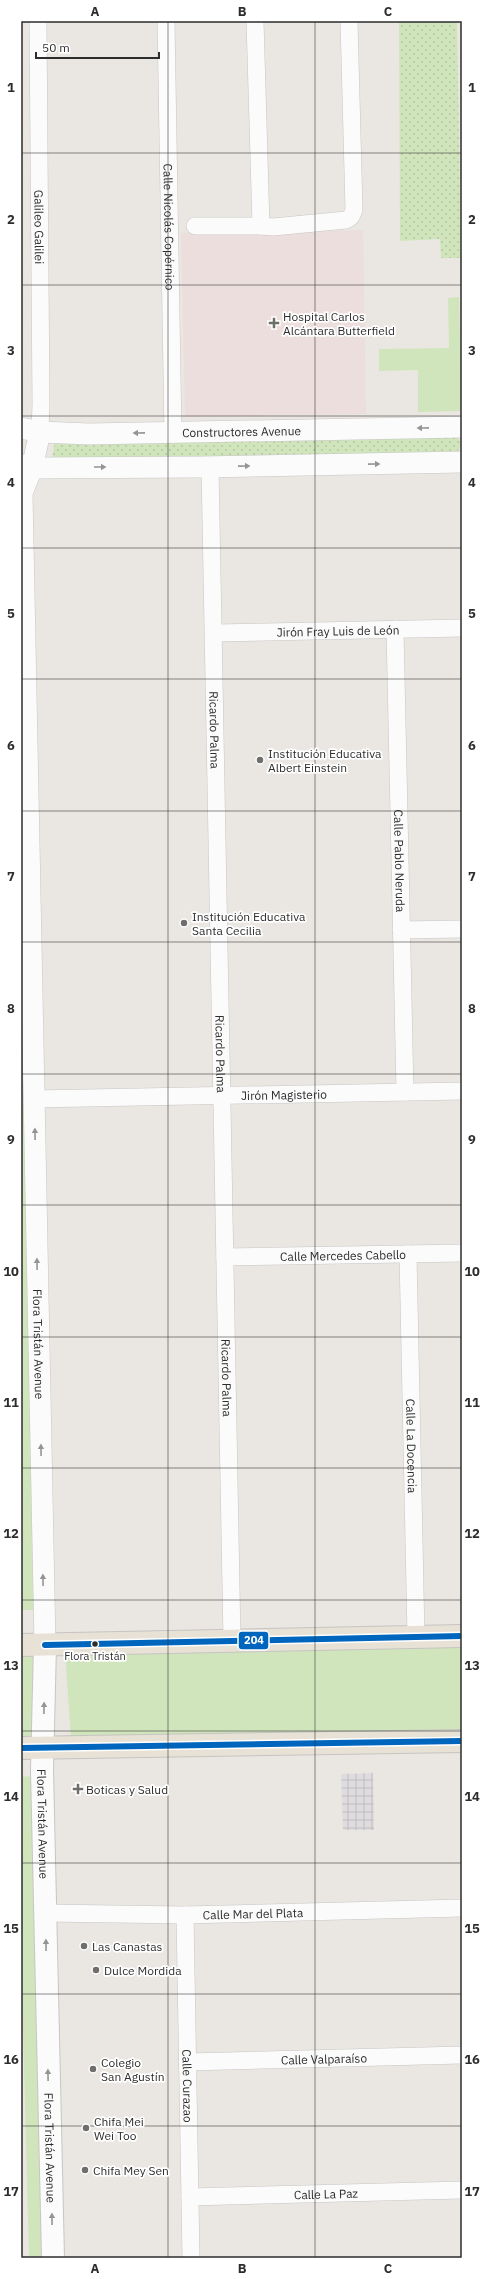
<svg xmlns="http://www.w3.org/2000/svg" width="483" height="2279" viewBox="0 0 483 2279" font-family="'IBM Plex Sans',sans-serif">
<defs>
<pattern id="industrial-grid" width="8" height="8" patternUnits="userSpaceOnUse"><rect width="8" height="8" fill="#dedcde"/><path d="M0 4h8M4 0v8" fill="none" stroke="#bfbdbf"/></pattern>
<pattern id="park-dots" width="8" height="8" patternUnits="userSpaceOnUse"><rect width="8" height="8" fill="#d0e5bc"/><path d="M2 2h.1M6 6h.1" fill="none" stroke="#b3c5a2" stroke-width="1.8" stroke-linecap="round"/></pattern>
</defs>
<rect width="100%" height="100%" fill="#eae7e2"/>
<!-- industrial -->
<path fill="url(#industrial-grid)" d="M 373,1773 L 374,1830 L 343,1830 L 341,1774 Z"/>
<!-- medical -->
<path fill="#ecdedd" d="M 363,230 L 366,414 L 185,417 L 181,233 Z"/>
<!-- grass -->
<g fill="#d0e5bc">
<path d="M 459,297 L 462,411 L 418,412 L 418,370 L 379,371 L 379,349 L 449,348 L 448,298 Z"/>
<path d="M 21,554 L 40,1610 L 21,1610 Z"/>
<path d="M 21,1644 L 37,1645 L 41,1738 L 21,1740 Z"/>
<path d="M 462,1644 L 462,1730 L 71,1739 L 65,1651 Z"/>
<path d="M 32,1776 L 43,2258 L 29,2258 L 21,1955 L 21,1777 Z"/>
</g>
<!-- park -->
<g fill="url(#park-dots)">
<path d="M 399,21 L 457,21 L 461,258 L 441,258 L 440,239 L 400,241 Z"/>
<path d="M 458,437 L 461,445 L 457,453 L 52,459 L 55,441 Z"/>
</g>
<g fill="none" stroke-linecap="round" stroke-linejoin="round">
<!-- minor casing -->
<g stroke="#c6c6c5" stroke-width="18">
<g id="minor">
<path id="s1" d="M 38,21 L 41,404 L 40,432"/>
<path id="s2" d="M 166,21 L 173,433"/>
<path d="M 255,21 L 261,226 L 273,227 L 346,220 L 351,217 L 354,210 L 349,21"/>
<path d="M 195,226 L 261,226"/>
<path id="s3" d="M 210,467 L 232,1640"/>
<path id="s4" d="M 395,629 L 405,1092"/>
<path id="s5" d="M 214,633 L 462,628"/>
<path d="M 401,930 L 462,929"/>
<path id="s6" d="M 34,1099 L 462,1091"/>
<path id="s7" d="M 408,1254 L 416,1637"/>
<path id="s8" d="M 225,1257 L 462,1253"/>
<path id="s9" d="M 45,1913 L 185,1915 L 462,1908"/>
<path id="s10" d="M 185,1915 L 191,2258"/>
<path id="s11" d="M 187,2062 L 462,2055"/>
<path id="s12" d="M 190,2197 L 462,2190"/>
</g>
</g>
<!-- tertiary casing -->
<g stroke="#c6c6c5" stroke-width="22">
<g id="tertiary">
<path id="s13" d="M 21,428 L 40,432 L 89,434 L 462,427"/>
<path id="s14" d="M 40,432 L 32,468 L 22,493 L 45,1645"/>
<path d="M 21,465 L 32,468 L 202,467 L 462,462"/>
</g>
</g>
<!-- secondary casing -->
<g stroke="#c6c6c5" stroke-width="24">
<g id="secondary">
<path id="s15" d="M 45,1645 L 42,1770 L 53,2258"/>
</g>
</g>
<!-- primary casing -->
<g stroke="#c6c4c3" stroke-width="24">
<g id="primary">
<path d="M 21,1645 L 462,1636"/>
<path d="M 21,1748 L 462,1741"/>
</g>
</g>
<!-- minor -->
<use href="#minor" stroke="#fcfbfb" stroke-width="17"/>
<!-- tertiary -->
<use href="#tertiary" stroke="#fcfbfb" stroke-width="21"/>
<!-- secondary -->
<use href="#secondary" stroke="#fcfbfb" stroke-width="22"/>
<!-- primary -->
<use href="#primary" stroke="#e7e2d5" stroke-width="22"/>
<!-- bus-1 casing -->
<g stroke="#fff" stroke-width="9">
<g id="bus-1">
<path d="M 45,1645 L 462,1636"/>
<path d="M 21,1748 L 462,1741"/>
</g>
</g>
<!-- bus-1 -->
<use href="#bus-1" stroke="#0065bd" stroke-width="6"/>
</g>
<!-- one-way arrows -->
<defs><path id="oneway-solid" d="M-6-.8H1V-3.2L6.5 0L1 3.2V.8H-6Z"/></defs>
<g fill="#949494">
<use href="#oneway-solid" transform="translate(423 428) rotate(179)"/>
<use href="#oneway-solid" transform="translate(139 433) rotate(179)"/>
<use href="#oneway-solid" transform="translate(374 464) rotate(-1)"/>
<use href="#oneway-solid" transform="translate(244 466) rotate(-1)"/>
<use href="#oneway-solid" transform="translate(100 467)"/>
<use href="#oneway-solid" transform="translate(35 1134) rotate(-91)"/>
<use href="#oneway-solid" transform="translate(37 1264) rotate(-91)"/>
<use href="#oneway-solid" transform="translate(41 1450) rotate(-91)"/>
<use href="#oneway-solid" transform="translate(43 1580) rotate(-91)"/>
<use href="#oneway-solid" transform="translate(44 1708) rotate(-89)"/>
<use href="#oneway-solid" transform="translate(46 1945) rotate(-91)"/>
<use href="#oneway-solid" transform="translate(48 2075) rotate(-91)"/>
<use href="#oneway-solid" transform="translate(52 2219) rotate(-91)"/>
</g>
<!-- grid -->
<path fill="none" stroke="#2d2d2d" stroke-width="1" stroke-opacity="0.55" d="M 168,21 L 168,2258M 315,21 L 315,2258M 21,153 L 462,153M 21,285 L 462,285M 21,416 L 462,416M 21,548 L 462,548M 21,679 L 462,679M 21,811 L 462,811M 21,942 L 462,942M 21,1074 L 462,1074M 21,1205 L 462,1205M 21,1337 L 462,1337M 21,1468 L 462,1468M 21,1600 L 462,1600M 21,1731 L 462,1731M 21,1863 L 462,1863M 21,1994 L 462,1994M 21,2126 L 462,2126"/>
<!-- markers -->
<g fill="#6f6e6c" stroke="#fff" stroke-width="1.5">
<path d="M272 317h4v4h4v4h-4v4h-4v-4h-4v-4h4z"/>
<circle cx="260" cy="760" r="4"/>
<circle cx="184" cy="923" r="4"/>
<path d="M76 1783h4v4h4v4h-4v4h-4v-4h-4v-4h4z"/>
<circle cx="84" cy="1946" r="4"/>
<circle cx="96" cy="1970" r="4"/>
<circle cx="93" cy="2069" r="4"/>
<circle cx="86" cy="2128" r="4"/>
<circle cx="85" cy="2170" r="4"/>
</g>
<circle fill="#2d2d2d" stroke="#fff" stroke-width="1.5" cx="95" cy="1644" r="3.5"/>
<g text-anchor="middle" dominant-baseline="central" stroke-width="3.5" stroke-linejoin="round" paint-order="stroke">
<!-- bus labels -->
<g font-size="11" fill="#2d2d2d" stroke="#fff">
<text x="95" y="1656">Flora Tristán</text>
</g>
<!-- street labels -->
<g font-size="12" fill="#2d2d2d" stroke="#fff">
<text stroke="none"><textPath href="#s1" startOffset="206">Galileo Galilei</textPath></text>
<text stroke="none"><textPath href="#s2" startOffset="206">Calle Nicolás Copérnico</textPath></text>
<text stroke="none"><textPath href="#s13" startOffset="221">Constructores Avenue</textPath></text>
<text stroke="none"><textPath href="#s5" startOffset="124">Jirón Fray Luis de León</textPath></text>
<text stroke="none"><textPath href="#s3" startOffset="263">Ricardo Palma</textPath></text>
<text stroke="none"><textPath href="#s4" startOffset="232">Calle Pablo Neruda</textPath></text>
<text stroke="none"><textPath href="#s3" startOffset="587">Ricardo Palma</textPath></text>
<text stroke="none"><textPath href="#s6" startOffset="250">Jirón Magisterio</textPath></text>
<text stroke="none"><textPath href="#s8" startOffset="118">Calle Mercedes Cabello</textPath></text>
<text stroke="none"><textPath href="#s14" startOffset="915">Flora Tristán Avenue</textPath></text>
<text stroke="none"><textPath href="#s3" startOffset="911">Ricardo Palma</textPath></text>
<text stroke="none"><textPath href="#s7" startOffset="192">Calle La Docencia</textPath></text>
<text stroke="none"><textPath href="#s15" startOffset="179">Flora Tristán Avenue</textPath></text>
<text stroke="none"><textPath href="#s9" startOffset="208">Calle Mar del Plata</textPath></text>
<text stroke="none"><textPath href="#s11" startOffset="137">Calle Valparaíso</textPath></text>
<text stroke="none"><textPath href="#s10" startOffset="171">Calle Curazao</textPath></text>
<text stroke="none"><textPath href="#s15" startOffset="503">Flora Tristán Avenue</textPath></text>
<text stroke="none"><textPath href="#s12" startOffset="136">Calle La Paz</textPath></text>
</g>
<!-- poi labels -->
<g font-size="12" fill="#2d2d2d" stroke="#fff" text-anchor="start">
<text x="283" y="316">Hospital Carlos<tspan x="283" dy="14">Alcántara Butterfield</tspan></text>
<text x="268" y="753">Institución Educativa<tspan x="268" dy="14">Albert Einstein</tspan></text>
<text x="192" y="916">Institución Educativa<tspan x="192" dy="14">Santa Cecilia</tspan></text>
<text x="86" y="1789">Boticas y Salud</text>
<text x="92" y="1946">Las Canastas</text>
<text x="104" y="1970">Dulce Mordida</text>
<text x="101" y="2062">Colegio<tspan x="101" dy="14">San Agustín</tspan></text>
<text x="94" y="2121">Chifa Mei<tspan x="94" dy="14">Wei Too</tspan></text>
<text x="93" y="2170">Chifa Mey Sen</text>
</g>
</g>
<rect stroke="#fff" stroke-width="1.5" x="238" y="1631" width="31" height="19" rx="4" fill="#0065bd"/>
<g font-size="11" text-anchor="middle" font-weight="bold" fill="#fff">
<text x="254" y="1644">204</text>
</g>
<!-- border -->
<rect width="483" height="2279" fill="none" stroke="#ffffff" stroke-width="44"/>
<!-- scale -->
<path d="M36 52v6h123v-6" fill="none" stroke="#2d2d2d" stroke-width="2"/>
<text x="42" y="52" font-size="12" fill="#2d2d2d" stroke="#ffffff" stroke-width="3" paint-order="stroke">50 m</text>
<rect x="22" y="22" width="439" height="2235" fill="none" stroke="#2d2d2d" stroke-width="1.5"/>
<g font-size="13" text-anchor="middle" font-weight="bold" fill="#2d2d2d">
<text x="95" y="16">A</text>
<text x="242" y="16">B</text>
<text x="388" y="16">C</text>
<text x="11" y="92">1</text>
<text x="472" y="92">1</text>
<text x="11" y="224">2</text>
<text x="472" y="224">2</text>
<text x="11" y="355">3</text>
<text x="472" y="355">3</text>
<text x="11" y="487">4</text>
<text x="472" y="487">4</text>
<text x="11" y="618">5</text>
<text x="472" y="618">5</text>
<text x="11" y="750">6</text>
<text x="472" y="750">6</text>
<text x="11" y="881">7</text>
<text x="472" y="881">7</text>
<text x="11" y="1013">8</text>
<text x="472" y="1013">8</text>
<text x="11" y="1144">9</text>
<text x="472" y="1144">9</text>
<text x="11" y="1276">10</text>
<text x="472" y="1276">10</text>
<text x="11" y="1407">11</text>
<text x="472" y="1407">11</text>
<text x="11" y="1538">12</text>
<text x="472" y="1538">12</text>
<text x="11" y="1670">13</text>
<text x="472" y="1670">13</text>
<text x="11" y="1801">14</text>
<text x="472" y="1801">14</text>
<text x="11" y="1933">15</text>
<text x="472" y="1933">15</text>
<text x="11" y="2064">16</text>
<text x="472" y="2064">16</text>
<text x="11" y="2196">17</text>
<text x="472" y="2196">17</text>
<text x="95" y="2273">A</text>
<text x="242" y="2273">B</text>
<text x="388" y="2273">C</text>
</g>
</svg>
